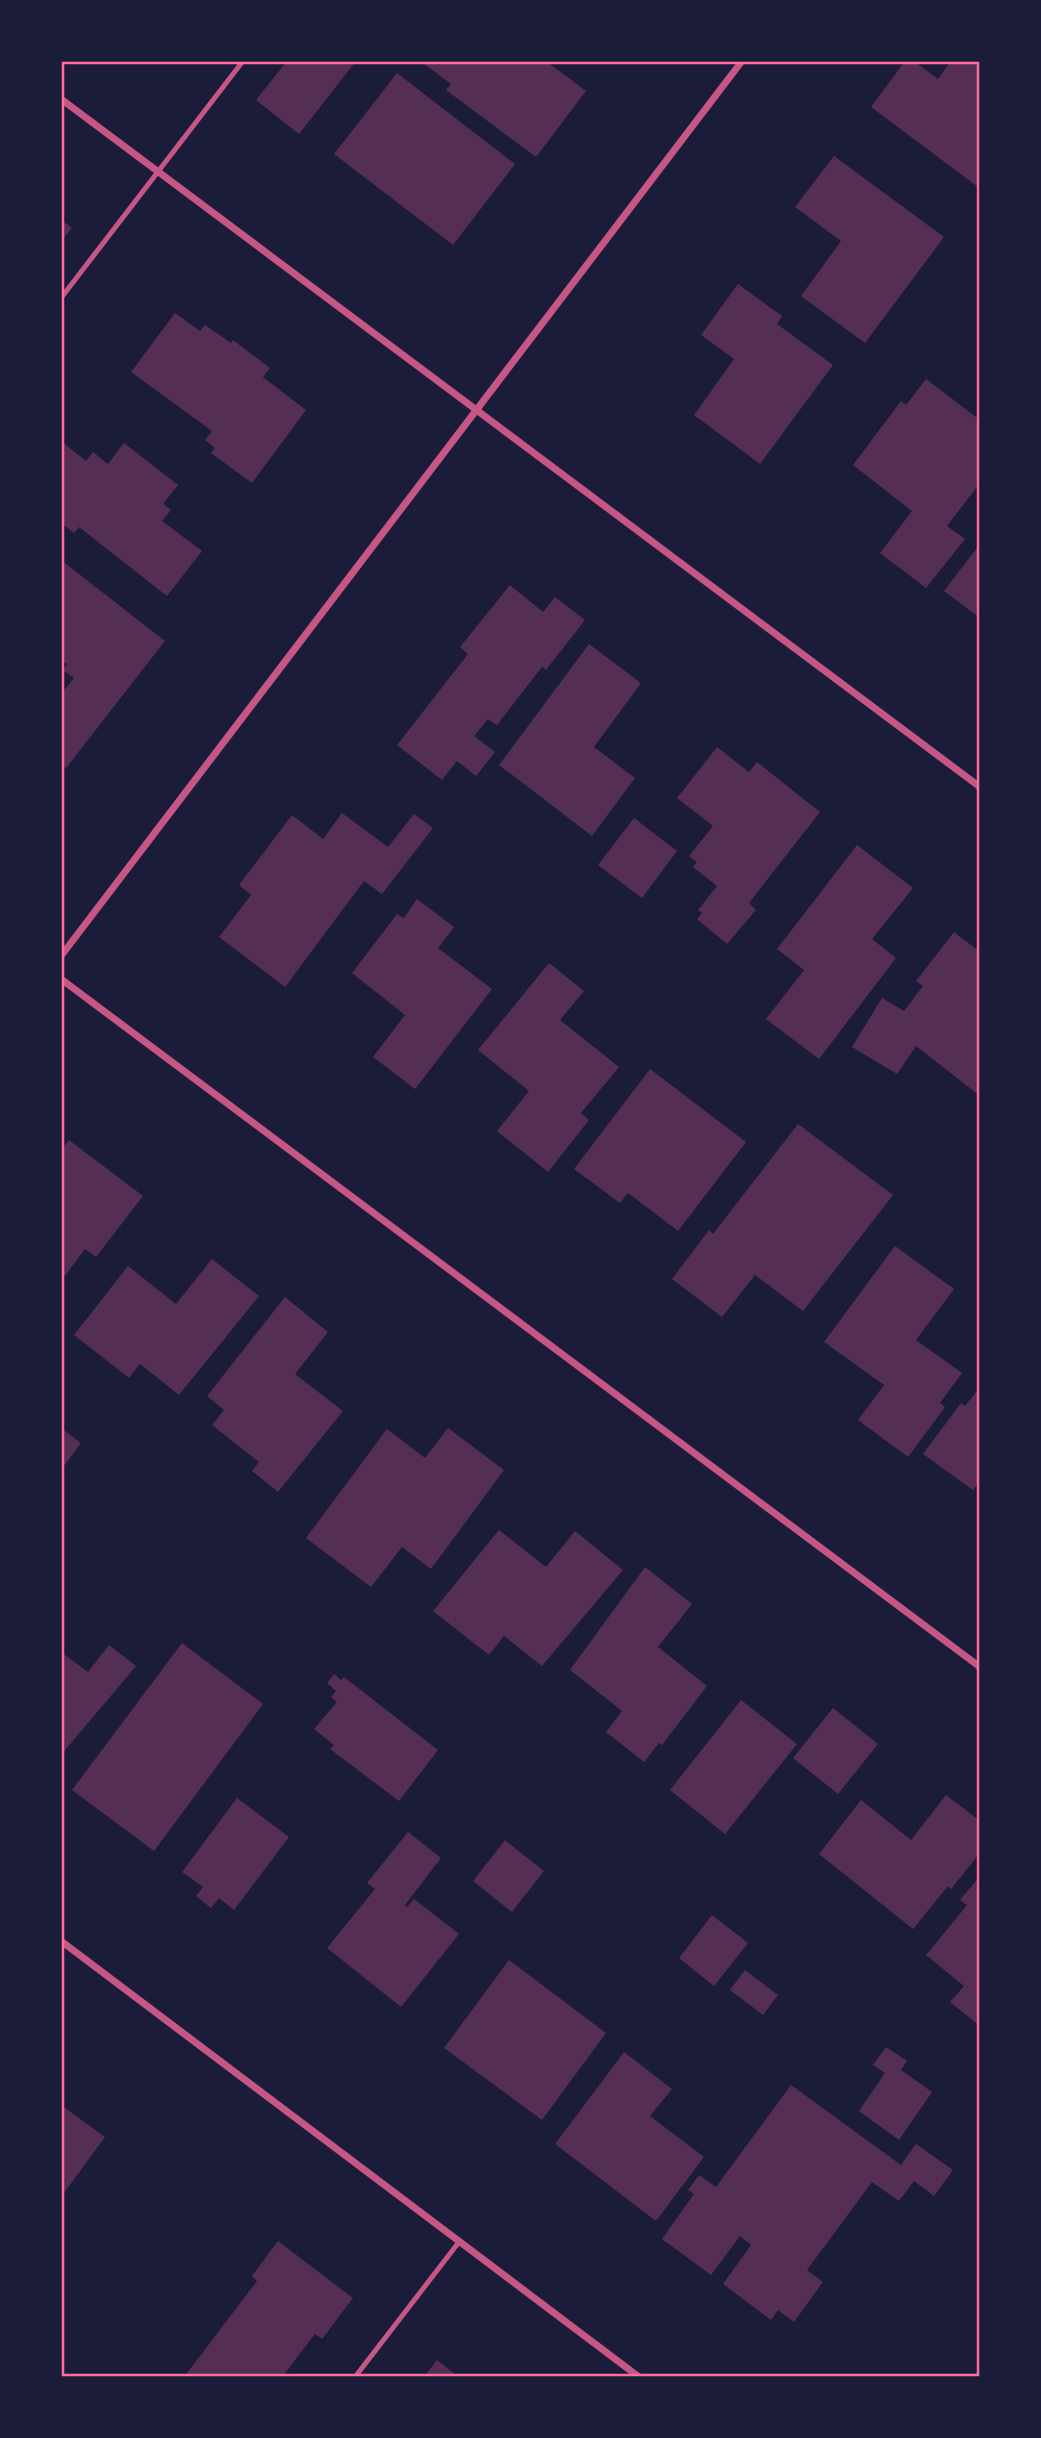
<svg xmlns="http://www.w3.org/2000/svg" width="1041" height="2438" viewBox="0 0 1041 2438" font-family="'Noto Sans',sans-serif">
<rect width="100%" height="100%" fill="#1b1b3a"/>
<!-- building -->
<g fill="#542f53">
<path d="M 287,61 L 356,61 L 299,134 L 256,100 Z"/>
<path d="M 420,61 L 546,61 L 586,91 L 536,157 L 446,90 L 451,84 Z"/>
<path d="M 905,61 L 914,61 L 938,79 L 951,61 L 980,61 L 978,187 L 871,107 Z"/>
<path d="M 397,73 L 515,164 L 453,245 L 334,154 Z"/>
<path d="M 834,156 L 944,237 L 865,343 L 801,296 L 841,241 L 795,207 Z"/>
<path d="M 61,220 L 72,228 L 61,241 Z"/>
<path d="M 738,284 L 782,316 L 777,324 L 833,365 L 760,464 L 694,415 L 734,359 L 701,335 Z"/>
<path d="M 175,313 L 200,331 L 205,325 L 231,343 L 233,340 L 270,368 L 263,377 L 306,410 L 252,483 L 211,453 L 215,448 L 205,440 L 212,431 L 131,372 Z"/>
<path d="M 926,379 L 980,420 L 980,483 L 947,526 L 965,539 L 926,588 L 880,553 L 912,511 L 853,465 L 901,401 L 906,405 Z"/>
<path d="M 61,441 L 86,461 L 93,452 L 108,464 L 124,443 L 178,485 L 163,504 L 171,510 L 162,521 L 202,551 L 167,596 L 79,527 L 74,533 L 61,523 Z"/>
<path d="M 980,544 L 980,618 L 944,591 Z"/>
<path d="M 61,560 L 165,641 L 66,768 L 61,765 L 61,694 L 74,678 L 63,670 L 67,664 L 61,660 Z"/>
<path d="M 510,585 L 543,612 L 555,597 L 585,620 L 546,670 L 542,667 L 497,725 L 488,719 L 474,736 L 495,752 L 476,776 L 457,761 L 442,780 L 397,745 L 468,654 L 460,647 Z"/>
<path d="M 589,644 L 641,683 L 594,747 L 635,778 L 592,836 L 499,765 Z"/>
<path d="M 717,747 L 749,772 L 757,762 L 820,812 L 749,903 L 756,910 L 727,944 L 697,919 L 702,913 L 698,910 L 717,886 L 693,867 L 697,862 L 689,856 L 713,826 L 677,798 Z"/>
<path d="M 342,813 L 388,847 L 414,814 L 433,828 L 382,894 L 364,881 L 285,987 L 219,937 L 251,895 L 239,885 L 292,815 L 323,839 Z"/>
<path d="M 634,818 L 677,851 L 642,898 L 598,865 Z"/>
<path d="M 857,845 L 913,888 L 872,939 L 896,958 L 819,1059 L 766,1019 L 804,970 L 777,949 Z"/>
<path d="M 417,899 L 454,927 L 438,948 L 492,989 L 415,1089 L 373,1057 L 405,1015 L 352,973 L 397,914 L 404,918 Z"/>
<path d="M 954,932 L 980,952 L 980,1096 L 916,1046 L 897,1074 L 852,1047 L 882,998 L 904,1011 L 923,986 L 916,981 Z"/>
<path d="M 549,963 L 584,991 L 560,1020 L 619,1067 L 581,1113 L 589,1120 L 548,1172 L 497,1131 L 529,1091 L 478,1050 Z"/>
<path d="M 650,1069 L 746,1142 L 678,1231 L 628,1193 L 620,1203 L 574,1169 Z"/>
<path d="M 798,1124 L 893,1195 L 803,1311 L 755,1275 L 722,1317 L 672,1279 L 709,1230 L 713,1234 Z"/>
<path d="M 69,1140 L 143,1196 L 96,1257 L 85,1249 L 61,1281 L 61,1150 Z"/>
<path d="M 895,1246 L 954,1289 L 916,1340 L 962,1373 L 940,1403 L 945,1407 L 908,1457 L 858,1420 L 884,1385 L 824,1342 Z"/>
<path d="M 212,1259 L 259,1296 L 179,1395 L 140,1364 L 129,1378 L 74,1335 L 128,1266 L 176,1304 Z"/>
<path d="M 285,1297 L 328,1332 L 295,1374 L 343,1411 L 278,1492 L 252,1471 L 259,1462 L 212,1425 L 224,1410 L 207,1396 Z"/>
<path d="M 980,1387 L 980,1481 L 973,1490 L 923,1454 L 961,1403 L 965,1406 Z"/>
<path d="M 61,1428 L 81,1443 L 61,1470 Z"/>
<path d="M 448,1428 L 504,1470 L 431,1569 L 402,1547 L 371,1587 L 306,1538 L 387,1429 L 425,1458 Z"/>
<path d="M 499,1530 L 546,1567 L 575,1531 L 623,1570 L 542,1666 L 504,1636 L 489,1655 L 433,1611 Z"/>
<path d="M 645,1567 L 692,1604 L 658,1647 L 707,1686 L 662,1745 L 659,1743 L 644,1762 L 606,1732 L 622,1711 L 570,1670 Z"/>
<path d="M 182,1643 L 263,1704 L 154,1851 L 72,1790 Z"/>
<path d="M 109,1645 L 136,1666 L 61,1755 L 61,1652 L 88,1672 Z"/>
<path d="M 334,1674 L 341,1680 L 344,1677 L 438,1750 L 399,1801 L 330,1749 L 334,1745 L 314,1729 L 337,1702 L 331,1697 L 336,1691 L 327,1683 Z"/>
<path d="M 741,1700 L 797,1744 L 725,1834 L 670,1790 Z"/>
<path d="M 833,1708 L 878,1744 L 838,1794 L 793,1758 Z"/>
<path d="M 946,1795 L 980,1821 L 980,1853 L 951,1889 L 948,1886 L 913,1929 L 819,1854 L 861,1800 L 911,1840 Z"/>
<path d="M 237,1798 L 289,1837 L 234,1910 L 219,1898 L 211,1908 L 196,1896 L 203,1887 L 182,1872 Z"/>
<path d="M 408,1832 L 441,1858 L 405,1905 L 407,1907 L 414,1899 L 459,1934 L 401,2007 L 327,1948 L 375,1889 L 367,1883 Z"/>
<path d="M 505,1840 L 544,1871 L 512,1912 L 473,1881 Z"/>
<path d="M 980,1876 L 980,2026 L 950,2002 L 964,1986 L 926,1955 L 967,1905 L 960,1900 Z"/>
<path d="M 712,1915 L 748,1943 L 714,1986 L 679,1958 Z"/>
<path d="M 509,1960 L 606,2033 L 542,2120 L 444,2048 Z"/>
<path d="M 745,1970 L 778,1995 L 763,2015 L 730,1990 Z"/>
<path d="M 886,2047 L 907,2061 L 901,2070 L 932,2092 L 899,2140 L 859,2111 L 885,2073 L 873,2065 Z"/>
<path d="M 624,2052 L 672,2089 L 650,2116 L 704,2157 L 656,2221 L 555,2144 Z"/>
<path d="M 791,2085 L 901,2165 L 916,2144 L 953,2170 L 934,2196 L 914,2181 L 899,2201 L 872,2182 L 807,2270 L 823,2282 L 794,2322 L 778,2310 L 771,2320 L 723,2284 L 751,2245 L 740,2236 L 711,2275 L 662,2239 L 694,2194 L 688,2190 L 699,2175 L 716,2187 Z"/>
<path d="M 61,2105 L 105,2137 L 61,2197 Z"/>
<path d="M 278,2241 L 353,2298 L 322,2339 L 315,2334 L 282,2377 L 184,2377 L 257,2281 L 252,2276 Z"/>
<path d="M 437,2360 L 459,2377 L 424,2377 Z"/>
</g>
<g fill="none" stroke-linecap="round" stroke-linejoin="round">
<!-- service -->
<g stroke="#c65784" stroke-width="5">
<path d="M 61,298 L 243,61"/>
<path d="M 355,2377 L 459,2242"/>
</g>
<!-- minor -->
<g stroke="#c65784" stroke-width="7">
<path d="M 61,99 L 980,787"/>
<path d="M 61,956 L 742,61"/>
<path d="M 61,979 L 980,1667"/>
<path d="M 61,1941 L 639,2377"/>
</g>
</g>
<!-- border -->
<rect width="1041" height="2438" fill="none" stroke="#1b1b3a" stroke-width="126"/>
<rect x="63" y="63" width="915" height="2312" fill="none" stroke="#ff6b9d" stroke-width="2.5"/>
</svg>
